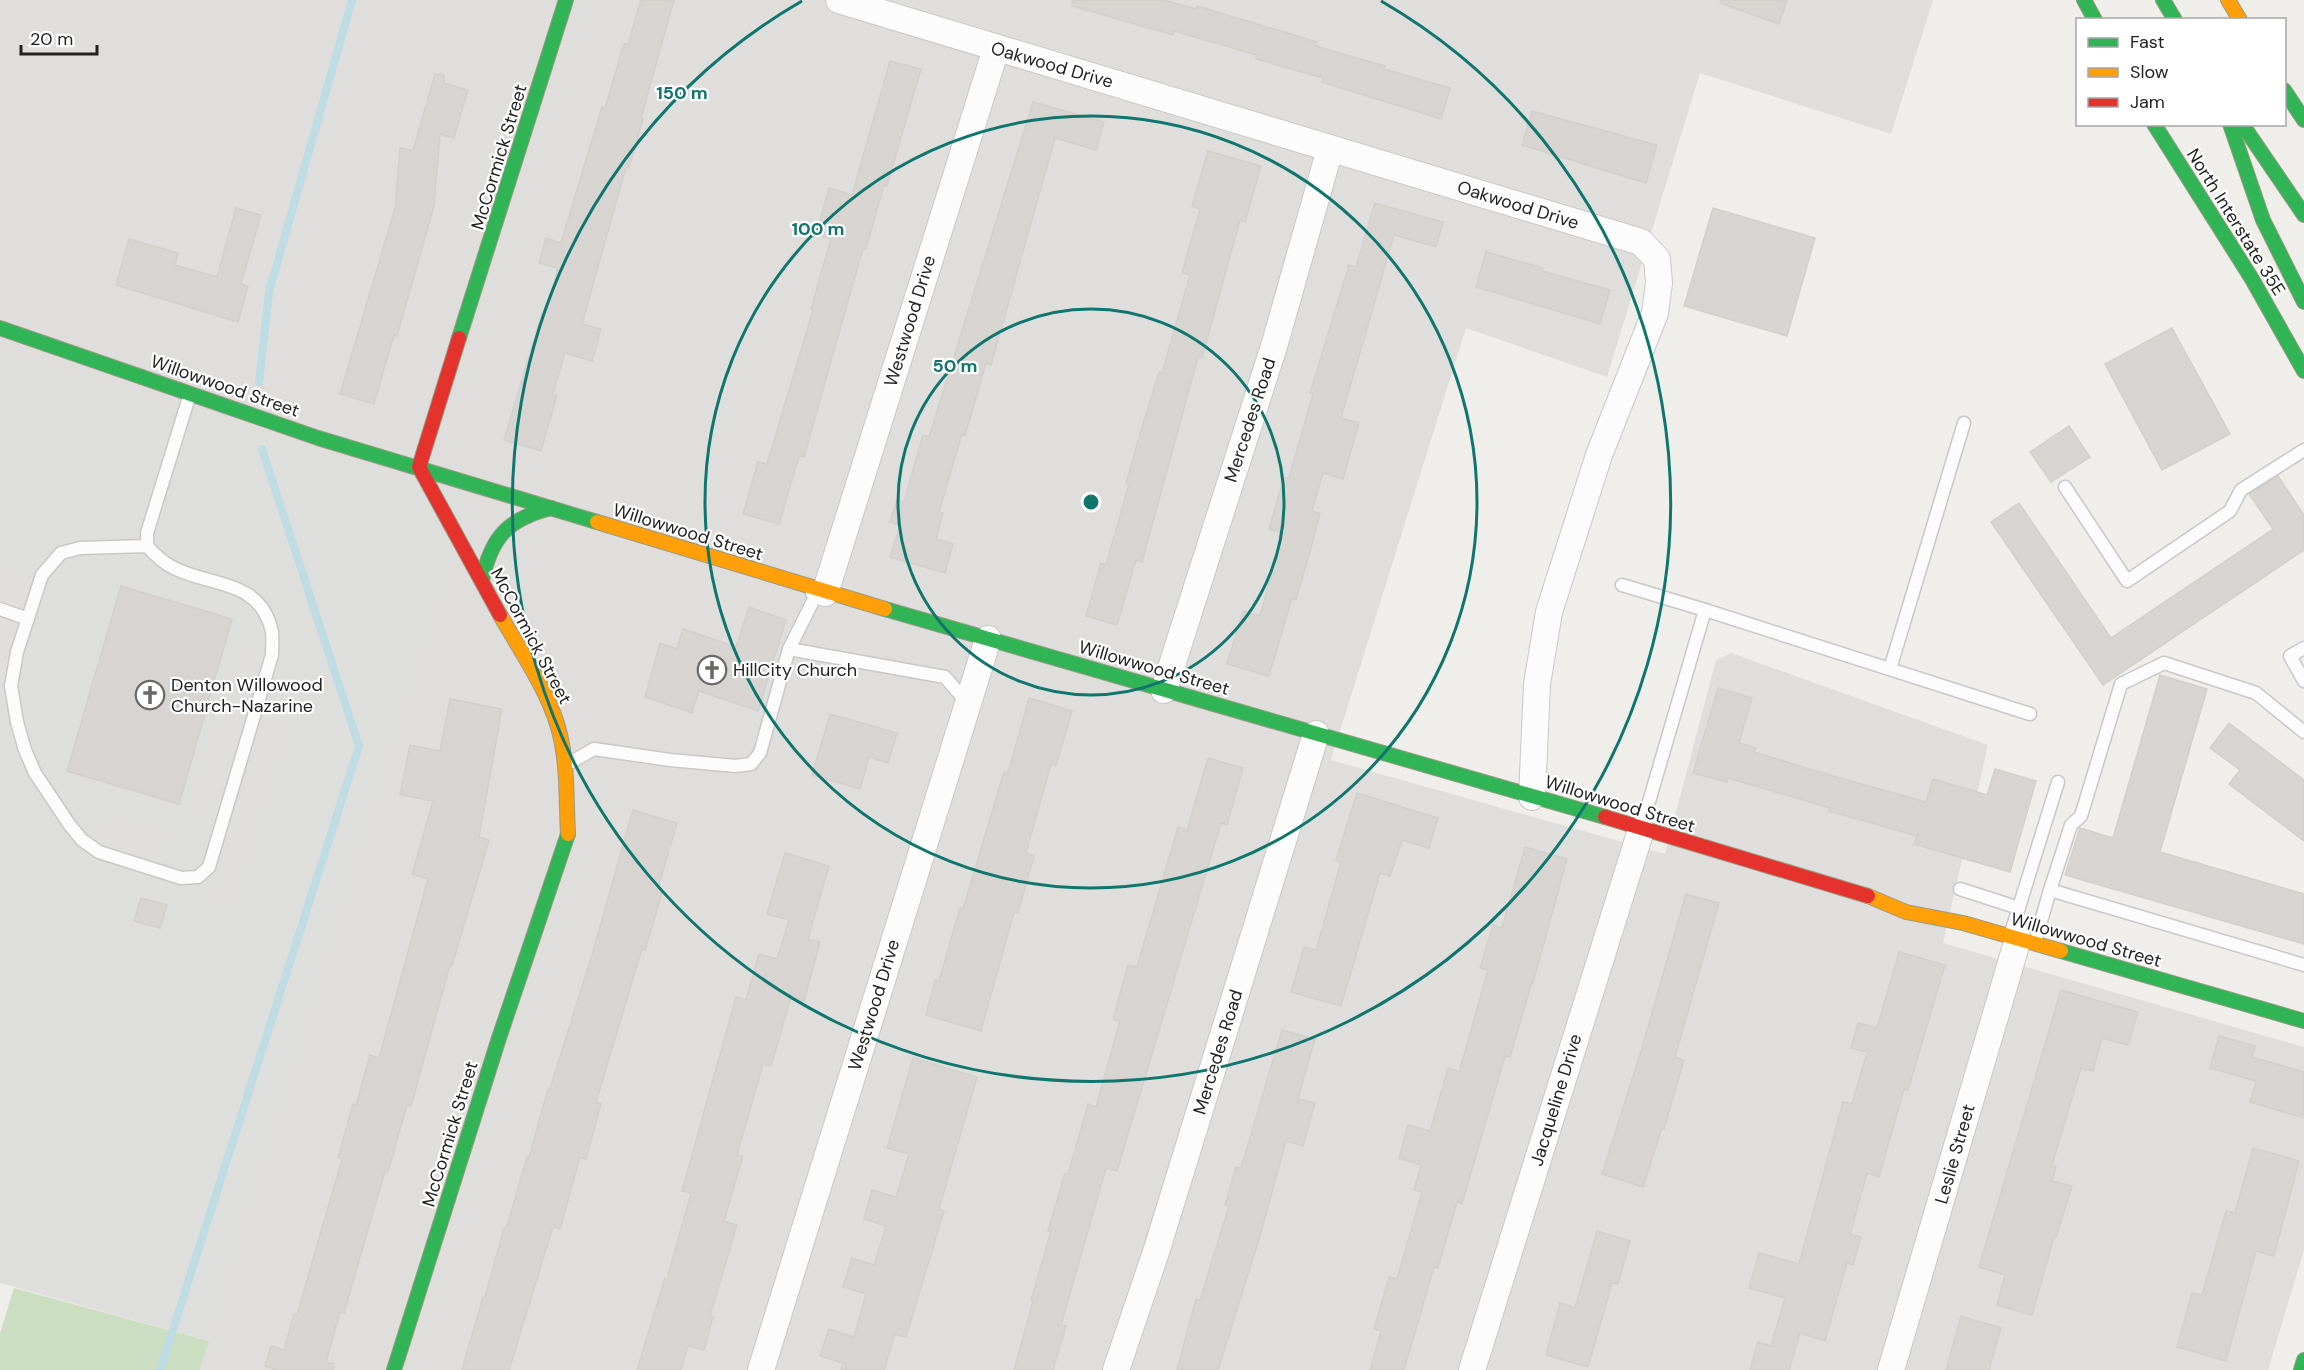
<svg xmlns="http://www.w3.org/2000/svg" width="2304" height="1370" viewBox="0 0 2304 1370" font-family="'DM Sans',sans-serif">
<rect width="100%" height="100%" fill="#f0eeeb"/>
<!-- residential -->
<path fill="#dfdedc" d="M 0,0 L 1933,0 L 1891,134 L 1700,73 L 1607,377 L 1466,328 L 1331,760 L 1665,854 L 1716,660 L 1731,653 L 1988,745 L 1943,943 L 2304,1047 L 2304,1250 L 2268,1370 L 200,1370 L 469,502 L 0,348 Z"/>
<!-- religious -->
<path fill="#dededc" d="M 0,348 L 470,501 L 209,1341 L 0,1283 Z"/>
<!-- forest -->
<path fill="#cbdec1" d="M 14,1288 L 209,1341 L 200,1370 L 0,1370 L 0,1333 Z"/>
<!-- parking -->
<g fill="#e0dfde">
<path d="M 0,567 L 35,579 L 0,686 Z"/>
<path d="M 241,644 L 261,650 L 209,817 L 189,810 Z"/>
<path d="M 279,680 L 301,687 L 233,906 L 211,899 Z"/>
<path d="M 108,814 L 169,833 L 160,858 L 100,840 Z"/>
</g>
<g fill="none" stroke-linecap="round" stroke-linejoin="round">
<!-- stream -->
<g stroke="#bfdbe3" stroke-width="8">
<path d="M 259,382 L 269,292 L 352,0"/>
<path d="M 160,1370 L 359,746 L 262,449"/>
</g>
</g>
<!-- building -->
<g fill="#d7d4d2" stroke="#d3d0cc" stroke-width="1.5">
<path d="M 641,0 L 674,0 L 641,118 L 643,119 L 629,168 L 626,167 L 582,324 L 601,329 L 592,361 L 565,353 L 553,394 L 557,395 L 541,451 L 504,440 L 542,313 L 545,314 L 558,268 L 539,263 L 546,238 L 561,243 L 602,107 L 605,108 L 624,43 L 628,45 Z"/>
<path d="M 1073,0 L 1164,0 L 1196,9 L 1197,6 L 1317,42 L 1315,46 L 1385,66 L 1384,69 L 1450,88 L 1441,119 L 1322,82 L 1323,78 L 1256,59 L 1257,55 L 1174,31 L 1173,35 L 1072,6 Z"/>
<path d="M 1721,0 L 1787,0 L 1779,24 L 1720,3 Z"/>
<path d="M 890,61 L 921,69 L 887,186 L 884,185 L 866,249 L 863,248 L 804,457 L 799,456 L 779,524 L 743,514 L 758,462 L 767,464 L 813,310 L 811,309 L 831,239 L 816,234 L 829,188 L 852,195 Z"/>
<path d="M 435,74 L 444,75 L 444,83 L 468,90 L 454,138 L 440,134 L 434,206 L 397,336 L 394,335 L 374,404 L 340,394 L 395,208 L 400,148 L 413,150 Z"/>
<path d="M 1033,102 L 1104,122 L 1096,150 L 1055,138 L 991,365 L 986,363 L 965,436 L 962,434 L 939,512 L 943,513 L 936,539 L 953,544 L 945,573 L 890,557 L 900,525 L 890,522 L 897,500 L 904,502 L 923,435 L 929,437 Z"/>
<path d="M 1532,111 L 1657,145 L 1646,183 L 1522,145 Z"/>
<path d="M 1208,151 L 1261,166 L 1245,222 L 1240,220 L 1202,358 L 1198,357 L 1142,562 L 1136,560 L 1117,625 L 1086,616 L 1101,563 L 1106,565 L 1129,484 L 1126,483 L 1142,427 L 1159,372 L 1162,373 L 1190,275 L 1182,273 L 1200,209 L 1192,206 Z"/>
<path d="M 1375,203 L 1443,222 L 1436,247 L 1394,235 L 1341,418 L 1359,423 L 1343,479 L 1323,473 L 1312,511 L 1320,514 L 1309,555 L 1296,600 L 1292,598 L 1269,676 L 1227,664 L 1243,611 L 1260,616 L 1283,533 L 1269,529 L 1284,477 L 1289,478 L 1313,394 L 1310,393 L 1349,265 L 1356,267 Z"/>
<path d="M 236,208 L 261,215 L 241,284 L 248,286 L 238,322 L 116,285 L 129,239 L 178,253 L 175,265 L 217,277 Z"/>
<path d="M 1713,208 L 1815,238 L 1787,336 L 1684,306 Z"/>
<path d="M 1486,252 L 1543,268 L 1542,271 L 1610,290 L 1600,324 L 1476,287 Z"/>
<path d="M 2172,328 L 2230,434 L 2162,470 L 2105,364 Z"/>
<path d="M 2069,426 L 2090,457 L 2051,482 L 2030,452 Z"/>
<path d="M 2278,476 L 2304,515 L 2304,550 L 2103,685 L 1991,522 L 2019,503 L 2111,638 L 2273,529 L 2249,494 Z"/>
<path d="M 121,586 L 232,619 L 179,804 L 67,771 Z"/>
<path d="M 749,607 L 786,620 L 758,711 L 699,691 L 692,713 L 645,697 L 660,643 L 677,649 L 683,629 L 736,647 Z"/>
<path d="M 2160,675 L 2207,689 L 2160,852 L 2304,894 L 2304,944 L 2065,875 L 2080,828 L 2113,838 Z"/>
<path d="M 1718,688 L 1752,698 L 1739,743 L 1756,748 L 1754,752 L 1826,774 L 1926,802 L 1933,779 L 1987,795 L 1995,769 L 2036,781 L 2010,872 L 1914,844 L 1917,836 L 1829,811 L 1830,808 L 1728,778 L 1727,782 L 1693,773 Z"/>
<path d="M 1029,698 L 1072,711 L 1056,766 L 1051,764 L 1026,853 L 1034,856 L 1018,913 L 1014,912 L 981,1031 L 926,1015 L 935,980 L 939,981 L 960,908 L 963,909 L 1004,772 L 1008,773 Z"/>
<path d="M 450,699 L 502,709 L 479,837 L 489,840 L 452,966 L 450,965 L 411,1106 L 407,1105 L 388,1172 L 385,1171 L 344,1313 L 340,1312 L 326,1362 L 334,1364 L 333,1370 L 278,1370 L 265,1366 L 271,1346 L 284,1350 L 294,1314 L 297,1315 L 342,1159 L 338,1158 L 353,1104 L 356,1105 L 370,1055 L 379,1058 L 428,879 L 412,874 L 433,801 L 400,795 L 410,745 L 440,751 Z"/>
<path d="M 830,714 L 897,733 L 888,763 L 869,757 L 860,789 L 812,775 Z"/>
<path d="M 2229,723 L 2304,780 L 2304,841 L 2229,784 L 2240,770 L 2210,748 Z"/>
<path d="M 1208,758 L 1243,768 L 1227,825 L 1221,823 L 1117,1171 L 1106,1168 L 1061,1325 L 1066,1326 L 1053,1370 L 1014,1370 L 1033,1301 L 1031,1300 L 1051,1231 L 1048,1231 L 1065,1173 L 1068,1174 L 1088,1104 L 1096,1107 L 1120,1021 L 1113,1019 L 1128,965 L 1137,967 L 1178,827 L 1187,830 Z"/>
<path d="M 1357,793 L 1438,818 L 1429,848 L 1402,840 L 1390,876 L 1380,873 L 1341,1006 L 1291,992 L 1304,947 L 1316,950 L 1341,862 L 1336,860 Z"/>
<path d="M 633,810 L 677,823 L 657,892 L 662,893 L 645,950 L 642,949 L 596,1102 L 601,1104 L 586,1159 L 580,1157 L 560,1229 L 553,1227 L 509,1370 L 462,1370 L 483,1297 L 485,1297 L 504,1228 L 506,1229 L 527,1157 L 529,1157 L 548,1089 L 550,1089 L 594,948 Z"/>
<path d="M 1525,847 L 1567,859 L 1533,983 L 1532,982 L 1510,1057 L 1505,1056 L 1462,1204 L 1457,1202 L 1438,1268 L 1434,1267 L 1404,1370 L 1370,1370 L 1381,1331 L 1374,1329 L 1389,1277 L 1397,1279 L 1422,1192 L 1414,1190 L 1421,1165 L 1399,1158 L 1408,1125 L 1430,1131 L 1448,1068 L 1459,1072 L 1488,970 L 1480,968 L 1493,925 L 1502,928 Z"/>
<path d="M 785,853 L 829,866 L 808,939 L 820,942 L 804,1001 L 791,997 L 771,1066 L 763,1064 L 737,1155 L 743,1156 L 724,1221 L 737,1225 L 710,1316 L 713,1317 L 704,1350 L 688,1346 L 681,1370 L 637,1370 L 665,1278 L 667,1279 L 691,1193 L 682,1191 L 736,997 L 746,1000 L 759,954 L 777,959 L 789,920 L 767,914 Z"/>
<path d="M 1686,894 L 1719,903 L 1675,1057 L 1684,1060 L 1664,1129 L 1662,1128 L 1643,1187 L 1602,1174 L 1642,1048 Z"/>
<path d="M 141,898 L 167,905 L 160,928 L 134,921 Z"/>
<path d="M 1899,952 L 1945,965 L 1908,1090 L 1904,1089 L 1879,1177 L 1867,1173 L 1850,1234 L 1861,1237 L 1853,1265 L 1847,1263 L 1825,1341 L 1800,1333 L 1789,1370 L 1750,1370 L 1758,1342 L 1771,1346 L 1785,1298 L 1749,1288 L 1759,1253 L 1799,1264 L 1843,1102 L 1852,1104 L 1867,1052 L 1851,1048 L 1858,1023 L 1877,1028 Z"/>
<path d="M 2061,990 L 2138,1012 L 2128,1045 L 2102,1038 L 2093,1071 L 2081,1068 L 2052,1165 L 2056,1167 L 2052,1181 L 2072,1186 L 2056,1238 L 2054,1237 L 2032,1315 L 1997,1305 L 2005,1275 L 1979,1267 Z"/>
<path d="M 1282,1030 L 1315,1039 L 1298,1099 L 1315,1103 L 1303,1146 L 1286,1141 L 1260,1236 L 1218,1370 L 1177,1370 L 1196,1299 L 1200,1300 L 1229,1206 L 1225,1205 L 1236,1167 L 1241,1168 Z"/>
<path d="M 2219,1036 L 2255,1046 L 2252,1057 L 2304,1072 L 2304,1118 L 2250,1102 L 2256,1081 L 2210,1068 Z"/>
<path d="M 913,1058 L 977,1077 L 939,1209 L 944,1211 L 906,1337 L 895,1334 L 884,1370 L 841,1370 L 843,1363 L 820,1356 L 829,1329 L 854,1337 L 866,1294 L 843,1287 L 852,1258 L 874,1265 L 886,1226 L 864,1219 L 872,1190 L 896,1197 L 909,1154 L 887,1148 Z"/>
<path d="M 2253,1148 L 2299,1161 L 2274,1256 L 2256,1251 L 2226,1361 L 2177,1347 L 2192,1293 L 2202,1295 L 2226,1211 L 2235,1213 Z"/>
<path d="M 1597,1231 L 1630,1241 L 1618,1284 L 1612,1283 L 1588,1367 L 1546,1355 L 1560,1303 L 1575,1308 Z"/>
<path d="M 1961,1316 L 2001,1328 L 1989,1370 L 1946,1370 Z"/>
</g>
<g fill="none" stroke-linecap="round" stroke-linejoin="round">
<!-- lane casing -->
<g stroke="#c9c8c7" stroke-width="15">
<g id="lane">
<path d="M 2065,487 L 2127,581 L 2230,511 L 2241,490 L 2304,450"/>
<path d="M 147,546 L 80,548 L 61,553 L 42,575 L 17,652 L 11,686 L 17,722 L 25,750 L 35,773 L 69,824 L 82,840 L 99,852 L 181,878 L 198,877 L 209,867 L 272,655 C 272,648 273,639 272,632 C 261,578 208,587 172,567 C 162,562 155,555 147,546 L 147,533 L 190,394"/>
<path d="M 1622,585 L 1705,610 L 1641,829"/>
<path d="M 0,609 L 28,619"/>
<path d="M 1705,610 L 2030,714"/>
<path d="M 2304,648 L 2290,656 L 2304,681"/>
<path d="M 789,649 L 945,677 L 968,704"/>
<path d="M 1890,669 L 1964,423"/>
<path d="M 566,765 L 594,749 L 670,760 L 736,766 L 751,764 L 760,753 L 789,649 L 815,597 L 812,593"/>
<path d="M 1960,889 L 2019,908"/>
<path d="M 2050,890 L 2071,825 L 2081,816 L 2121,684 L 2164,663 L 2256,693 L 2304,732"/>
<path d="M 2010,936 L 2058,782"/>
<path d="M 2035,942 L 2050,890 L 2304,965"/>
</g>
</g>
<!-- street casing -->
<g stroke="#c9c8c7" stroke-width="28">
<g id="street">
<path d="M 839,0 L 1641,242 L 1657,259 L 1659,283 L 1655,313 L 1599,455 L 1549,612 L 1537,684 L 1532,797"/>
<path d="M 825,593 L 996,49"/>
<path d="M 1164,690 L 1275,343 L 1330,149"/>
<path d="M 761,1370 L 988,639"/>
<path d="M 1116,1370 L 1157,1249 L 1316,734"/>
<path d="M 1472,1370 L 1641,830"/>
<path d="M 1891,1370 L 2018,939"/>
</g>
</g>
<!-- fast casing -->
<g stroke="#999a82" stroke-width="16">
<g id="fast">
<path d="M 2084,0 L 2095,20"/>
<path d="M 2163,0 L 2175,20"/>
<path d="M 2284,90 L 2304,120"/>
<path d="M 2154,124 L 2252,279 L 2304,371"/>
<path d="M 2230,124 L 2263,220 L 2304,302"/>
<path d="M 2242,124 L 2304,215"/>
<path d="M 0,328 L 318,438 L 597,522"/>
<path d="M 459,338 L 566,0"/>
<path d="M 482,581 C 491,537 508,519 551,508"/>
<path d="M 885,609 L 1605,817"/>
<path d="M 2061,951 L 2304,1021"/>
<path d="M 394,1370 L 499,1038 L 568,834"/>
<path d="M 2301,1370 L 2304,1360"/>
</g>
</g>
<!-- slow casing -->
<g stroke="#999a82" stroke-width="16">
<g id="slow">
<path d="M 2228,0 L 2240,20"/>
<path d="M 597,522 L 885,609"/>
<path d="M 500,615 C 519,648 548,691 558,727 C 568,761 566,798 568,834"/>
<path d="M 1868,896 L 1906,912 L 1963,923 L 2061,951"/>
</g>
</g>
<!-- jam casing -->
<g stroke="#999a82" stroke-width="16">
<g id="jam">
<path d="M 459,338 L 419,467 L 500,615"/>
<path d="M 1605,817 L 1868,896"/>
</g>
</g>
<!-- lane -->
<use href="#lane" stroke="#fdfcfc" stroke-width="12"/>
<!-- street -->
<use href="#street" stroke="#fdfcfc" stroke-width="26"/>
<!-- fast -->
<use href="#fast" stroke="#30b455" stroke-width="14"/>
<!-- slow -->
<use href="#slow" stroke="#ff9f0a" stroke-width="14"/>
<!-- jam -->
<use href="#jam" stroke="#e5322d" stroke-width="14"/>
</g>
<!-- distance rings -->
<g fill="none" stroke="#0f766e" stroke-width="3">
<circle cx="1091" cy="502" r="193"/>
<circle cx="1091" cy="502" r="386"/>
<path d="M1381 1A579 579 0 1 1 802 1"/>
</g>
<!-- icons -->
<defs>
<g id="church-ring" transform="scale(1.5)"><circle r="9.5" fill="#fff" stroke="#6a6968" stroke-width="1.5"/><path d="M-1.2-6h2.4v3.5h3.3v2.4h-3.3V6h-2.4V-.1h-3.3v-2.4h3.3Z" fill="#6a6968"/></g>
</defs>
<g fill-rule="evenodd">
<use href="#church-ring" x="712" y="670"/>
<use href="#church-ring" x="150" y="695"/>
</g>
<g text-anchor="middle" dominant-baseline="central" stroke-width="4.5" stroke-linejoin="round" paint-order="stroke">
<!-- street labels -->
<g font-size="18" fill="#222" stroke="#fff">
<text transform="translate(1052 65) rotate(16)">Oakwood Drive</text>
<text transform="translate(499 157) rotate(-73)">McCormick Street</text>
<text transform="translate(1518 205) rotate(17)">Oakwood Drive</text>
<text transform="translate(2236 222) rotate(58)">North Interstate 35E</text>
<text transform="translate(910 321) rotate(-73)">Westwood Drive</text>
<text transform="translate(225 386) rotate(19)">Willowwood Street</text>
<text transform="translate(1250 420) rotate(-72)">Mercedes Road</text>
<text transform="translate(688 532) rotate(17)">Willowwood Street</text>
<text transform="translate(531 636) rotate(62)">McCormick Street</text>
<text transform="translate(1154 668) rotate(16)">Willowwood Street</text>
<text transform="translate(1620 804) rotate(17)">Willowwood Street</text>
<text transform="translate(2086 940) rotate(16)">Willowwood Street</text>
<text transform="translate(874 1005) rotate(-73)">Westwood Drive</text>
<text transform="translate(1218 1052) rotate(-73)">Mercedes Road</text>
<text transform="translate(1556 1100) rotate(-73)">Jacqueline Drive</text>
<text transform="translate(450 1134) rotate(-73)">McCormick Street</text>
<text transform="translate(1955 1154) rotate(-74)">Leslie Street</text>
</g>
<!-- poi labels -->
<g font-size="18" fill="#222" stroke="#fff" text-anchor="start">
<text x="733" y="670">HillCity Church</text>
<text x="171" y="685">Denton Willowood<tspan x="171" dy="21">Church-Nazarine</tspan></text>
</g>
</g>
<circle cx="1091" cy="502" r="9" fill="#0f766e" stroke="#fff" stroke-width="3"/>
<g font-size="18" text-anchor="middle" font-weight="bold" fill="#0f766e" stroke="#fff" stroke-width="4.5" stroke-linejoin="round" paint-order="stroke">
<text x="682" y="99">150 m</text>
<text x="818" y="235">100 m</text>
<text x="955" y="372">50 m</text>
</g>
<!-- legend -->
<rect x="2076" y="18" width="210" height="108" fill="#ffffff" stroke="#a7a7a7" stroke-width="1.5"/>
<rect x="2088" y="38" width="30" height="9" fill="#30b455" stroke="#a7a7a7" stroke-width="1.5"/>
<text x="2130" y="48" font-size="18" fill="#222222">Fast</text>
<rect x="2088" y="68" width="30" height="9" fill="#ff9f0a" stroke="#a7a7a7" stroke-width="1.5"/>
<text x="2130" y="78" font-size="18" fill="#222222">Slow</text>
<rect x="2088" y="98" width="30" height="9" fill="#e5322d" stroke="#a7a7a7" stroke-width="1.5"/>
<text x="2130" y="108" font-size="18" fill="#222222">Jam</text>
<!-- scale -->
<path d="M21 45v9h76v-9" fill="none" stroke="#222222" stroke-width="3"/>
<text x="30" y="45" font-size="18" fill="#222222" stroke="#ffffff" stroke-width="4.5" paint-order="stroke">20 m</text>
</svg>
